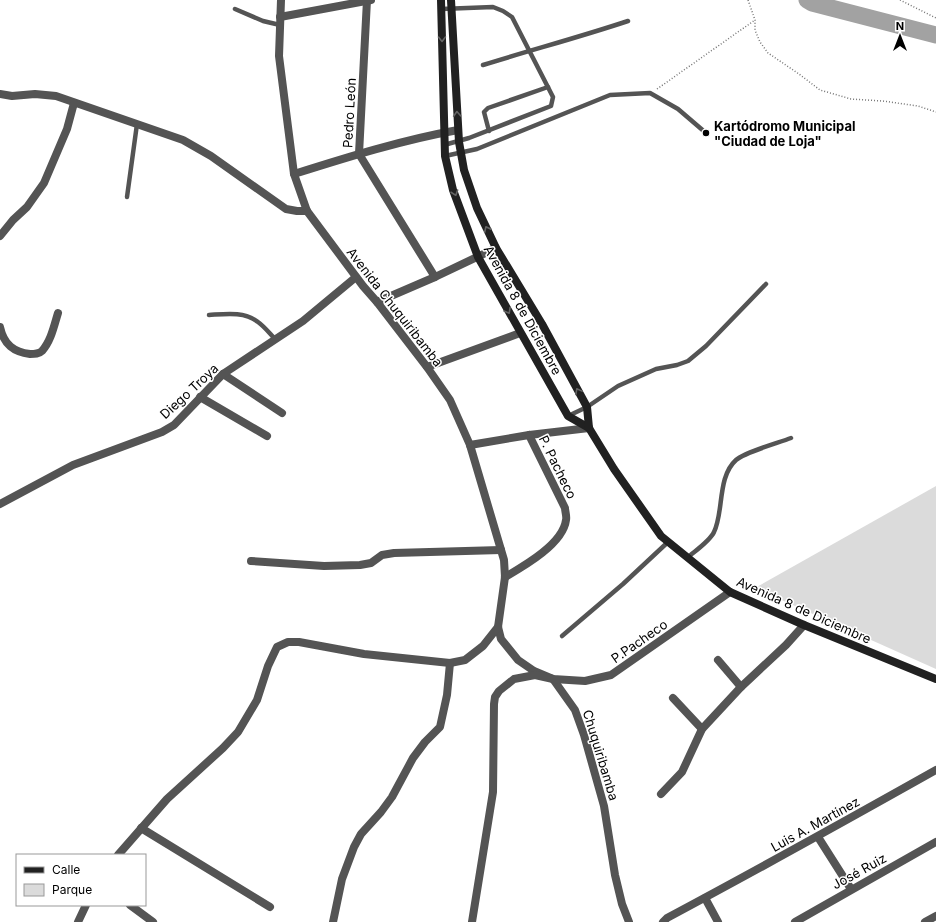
<svg xmlns="http://www.w3.org/2000/svg" width="936" height="922" viewBox="0 0 936 922" font-family="Inter,sans-serif">
<rect width="100%" height="100%" fill="#fff"/>
<!-- green -->
<path fill="#dbdbdb" d="M 936,486 L 936,669 L 755,588 Z"/>
<g fill="none" stroke-linecap="round" stroke-linejoin="round">
<!-- river -->
<path stroke="#a2a2a2" stroke-width="17" d="M 807,0 L 812,3 L 936,35"/>
<!-- path -->
<g stroke="#767676" stroke-width="1.5" stroke-dasharray="1 2" stroke-linecap="butt">
<path d="M 748,0 L 755,20 L 755,30 L 760,42 L 768,53 L 799,74 L 820,90 L 851,99 L 883,101 L 918,106 L 936,112"/>
<path d="M 900,0 L 936,18"/>
<path d="M 657,89 L 755,20"/>
</g>
<!-- lane -->
<g stroke="#545454" stroke-width="4.5">
<path d="M 235,9 L 263,21 L 280,25"/>
<path d="M 441,9 L 493,7 L 503,11 L 512,17 L 553,97 L 551,106 L 469,138 L 444,145"/>
<path d="M 483,65 C 531,50 580,37 628,21"/>
<path d="M 489,131 L 484,112 L 488,108 L 548,87"/>
<path d="M 445,156 L 477,149 L 610,95 L 650,93 L 678,109 L 706,133"/>
<path d="M 127,197 L 137,124"/>
<path d="M 209,315 C 225,314 244,311 258,322 C 265,327 270,334 276,340"/>
<path d="M 568,416 L 587,407 L 618,386 L 656,369 L 677,365 L 688,361 L 706,346 L 766,284"/>
<path d="M 687,558 C 695,551 710,541 714,532 C 724,512 717,477 736,460 C 745,452 778,443 791,438"/>
<path d="M 562,636 L 623,584 L 668,542"/>
</g>
<!-- street -->
<g stroke="#545454" stroke-width="8">
<path d="M 281,0 L 279,56 L 294,174 L 307,211 L 363,286 L 377,302 L 427,367 L 450,400 L 470,445 L 504,560 L 505,577 L 498,627 L 501,639 L 518,660 L 534,671 L 553,679 L 575,710 L 584,735 L 604,806 L 615,875 L 622,904 L 629,922"/>
<path d="M 367,0 L 359,154 L 435,277"/>
<path d="M 280,17 L 371,0"/>
<path d="M 0,94 L 12,96 L 35,94 L 56,96 L 183,140 L 211,156 L 286,209 L 297,211 L 307,211"/>
<path d="M 294,174 C 348,157 402,140 458,130"/>
<path d="M 0,236 L 13,220 L 27,207 L 44,183 L 67,129 L 74,103"/>
<path d="M 377,302 L 435,277 L 496,248"/>
<path d="M 0,327 C 4,345 14,352 30,354 C 35,354 39,354 42,351 C 51,341 54,326 58,313"/>
<path d="M 427,367 L 520,333"/>
<path d="M 223,374 L 282,413"/>
<path d="M 200,397 L 267,436"/>
<path d="M 470,445 L 529,435 L 589,428"/>
<path d="M 0,504 L 73,465 L 162,432 L 174,425 L 223,374 L 303,321 L 356,277"/>
<path d="M 251,561 L 324,566 L 360,565 L 371,563 L 382,555 L 394,553 L 501,550"/>
<path d="M 505,577 C 524,566 563,544 566,520 C 567,517 565,511 565,508 L 529,435"/>
<path d="M 718,660 L 741,687"/>
<path d="M 673,698 L 702,729"/>
<path d="M 661,794 L 682,772 L 702,729 L 741,687 L 786,645 L 804,625"/>
<path d="M 141,828 L 270,907"/>
<path d="M 818,837 L 851,889"/>
<path d="M 118,855 L 167,799 L 223,748 L 238,732 L 257,700 L 268,666 L 277,647 L 288,642 L 299,642 L 364,654 L 450,663 L 465,660 L 483,646 L 498,627"/>
<path d="M 705,898 L 718,922"/>
<path d="M 130,905 L 153,922"/>
<path d="M 78,922 L 86,905"/>
<path d="M 333,922 L 342,879 L 354,847 L 361,834 L 381,812 L 392,797 L 413,758 L 425,742 L 440,727 L 447,695 L 450,663"/>
<path d="M 472,922 L 493,792 L 494,704 L 495,697 L 499,691 L 514,679 L 535,675 L 553,679 L 585,681 L 611,675 L 730,592"/>
<path d="M 663,922 L 667,918 C 757,870 847,820 936,770"/>
<path d="M 795,922 L 936,842"/>
<path d="M 925,922 L 936,916"/>
</g>
<!-- secondary -->
<g stroke="#212121" stroke-width="8">
<path d="M 441,0 L 445,156 L 453,190 L 478,257 L 568,416 L 589,428"/>
<path d="M 451,0 L 459,142 L 464,170 L 477,208 L 496,248 L 542,324 L 587,407 L 589,428 L 614,469 L 661,536 L 730,592 L 804,625 L 936,679"/>
</g>
</g>
<!-- one-way arrows -->
<defs><path id="oneway-chevron" d="M-2-3.5L2.5 0L-2 3.5" fill="none" stroke-width="1.6" stroke-linecap="round" stroke-linejoin="round"/></defs>
<g stroke="#646464">
<use href="#oneway-chevron" transform="translate(442 39) rotate(89)"/>
<use href="#oneway-chevron" transform="translate(457 114) rotate(-93)"/>
<use href="#oneway-chevron" transform="translate(455 193) rotate(71)"/>
<use href="#oneway-chevron" transform="translate(487 229) rotate(-115)"/>
<use href="#oneway-chevron" transform="translate(508 311) rotate(61)"/>
<use href="#oneway-chevron" transform="translate(578 391) rotate(-118)"/>
</g>
<!-- markers -->
<circle fill="#000" stroke="#fff" stroke-width="1.5" cx="706" cy="133" r="4"/>
<g text-anchor="middle" dominant-baseline="central" stroke-width="3" stroke-linejoin="round" paint-order="stroke">
<!-- street labels -->
<g font-size="13" fill="#000" stroke="#fff">
<text transform="translate(349 113) rotate(-87)">Pedro León</text>
<text transform="translate(395 307) rotate(52)">Avenida Chuquiribamba</text>
<text transform="translate(523 310) rotate(61)">Avenida 8 de Diciembre</text>
<text transform="translate(189 391) rotate(-43)">Diego Troya</text>
<text transform="translate(558 467) rotate(64)">P. Pacheco</text>
<text transform="translate(804 610) rotate(24)">Avenida 8 de Diciembre</text>
<text transform="translate(639 641) rotate(-35)">P.Pacheco</text>
<text transform="translate(601 755) rotate(73)">Chuquiribamba</text>
<text transform="translate(815 824) rotate(-29)">Luis A. Martinez</text>
<text transform="translate(859 871) rotate(-29)">José Ruiz</text>
</g>
<!-- poi labels -->
<g font-size="13" font-weight="bold" fill="#000" stroke="#fff" text-anchor="start">
<text x="714" y="126">Kartódromo Municipal<tspan x="714" dy="15">"Ciudad de Loja"</tspan></text>
</g>
</g>
<!-- legend -->
<rect x="16" y="854" width="130" height="52" fill="#ffffff" stroke="#999999"/>
<rect x="24" y="867" width="20" height="6" fill="#212121" stroke="#999999"/>
<text x="52" y="874" font-size="12" fill="#000000">Calle</text>
<rect x="24" y="884" width="20" height="12" fill="#dbdbdb" stroke="#999999"/>
<text x="52" y="894" font-size="12" fill="#000000">Parque</text>
<!-- north arrow -->
<g transform="translate(900 36)" stroke="#ffffff" stroke-width="3" paint-order="stroke">
<path d="M0-3L7 15L0 10L-7 15Z" fill="#000000"/>
<text y="-6" font-size="11" font-weight="bold" text-anchor="middle" fill="#000000">N</text>
</g>
</svg>
